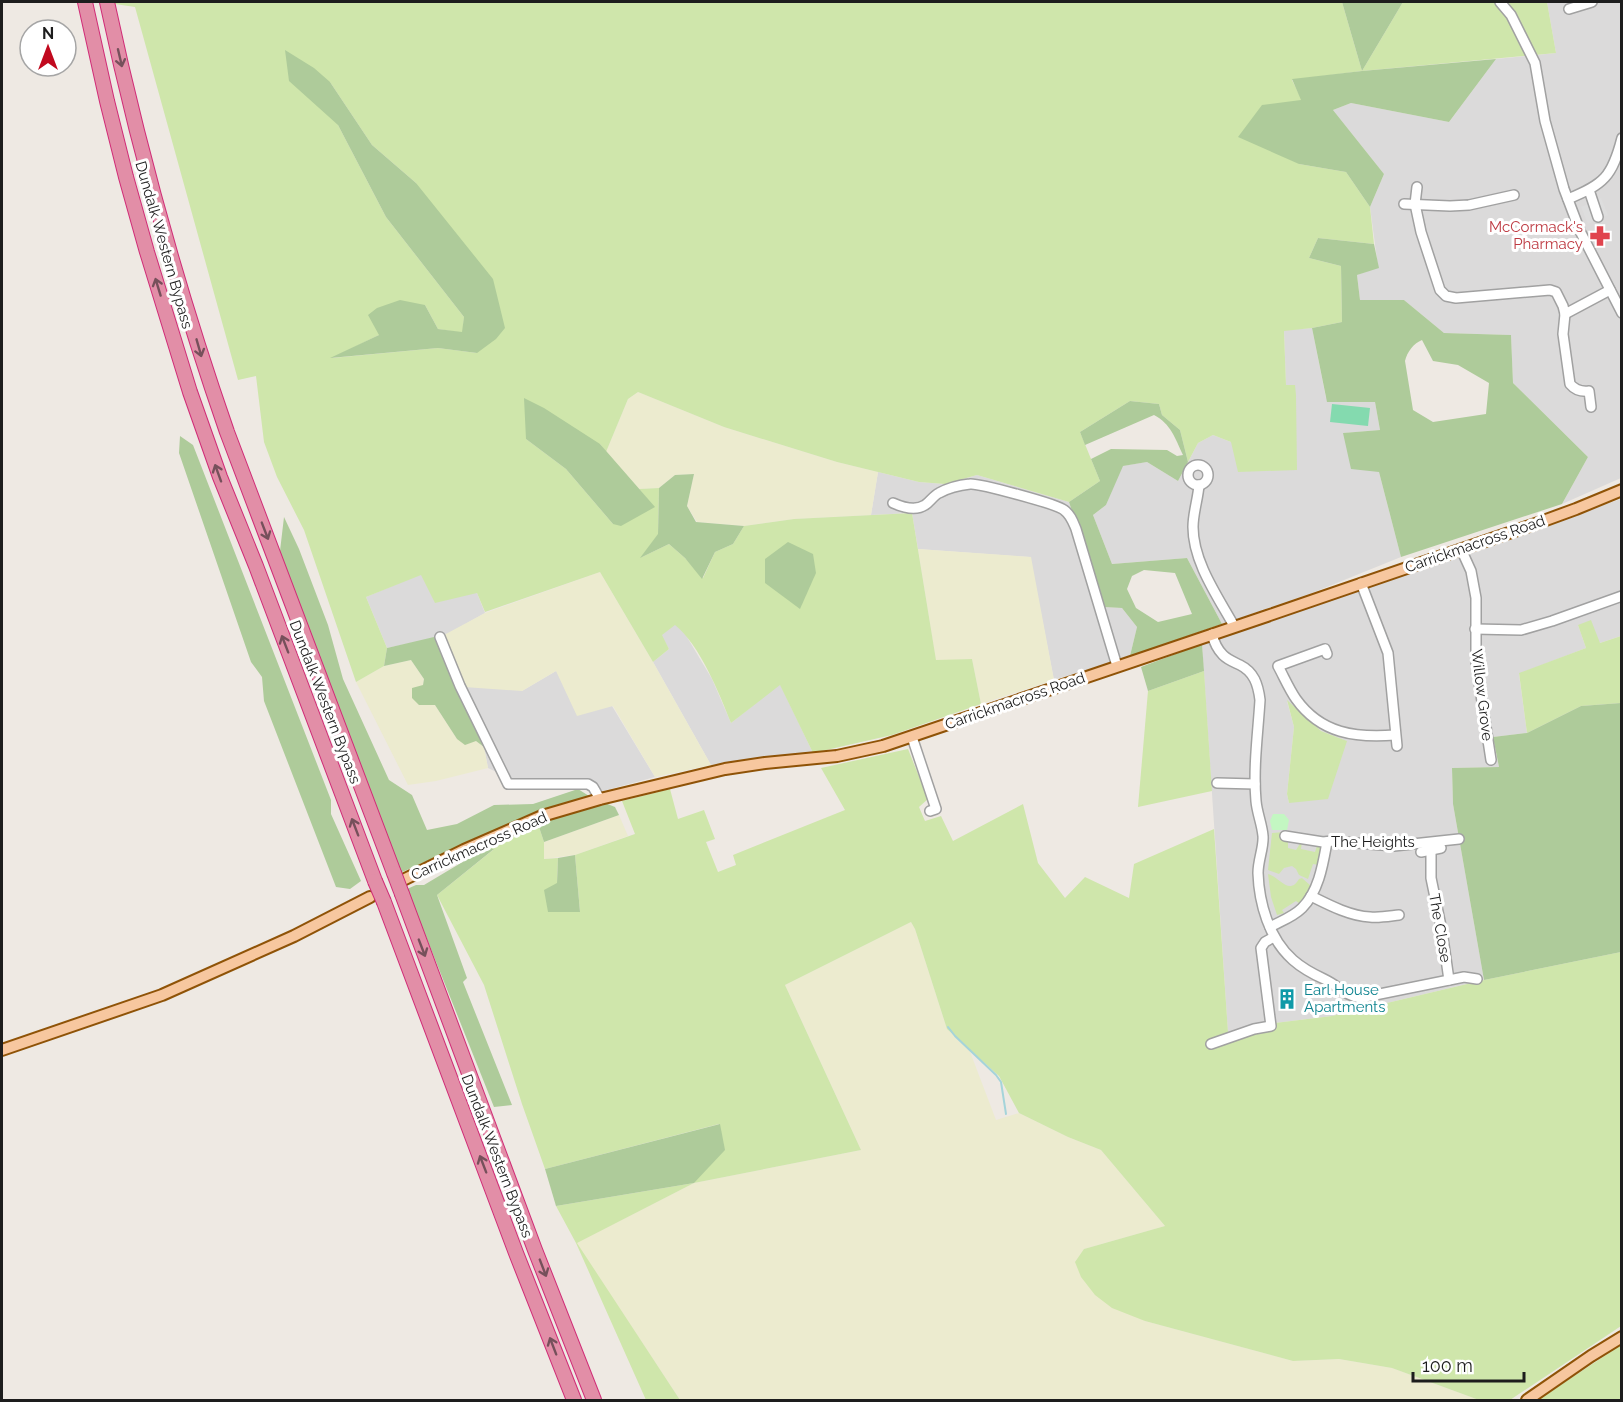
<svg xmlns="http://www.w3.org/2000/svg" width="1623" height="1402" viewBox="0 0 1623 1402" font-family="Raleway,sans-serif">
<rect width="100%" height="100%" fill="#eee9e3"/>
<!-- residential -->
<g fill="#dbdada" fill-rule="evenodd">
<path d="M 1547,2 L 1621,2 L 1621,478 L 1562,504 L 1588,457 L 1513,383 L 1511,335 L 1444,333 L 1404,300 L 1360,300 L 1357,275 L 1378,267 L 1370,207 L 1384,174 L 1333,110 L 1351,103 L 1449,122 L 1496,59 L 1556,53 Z"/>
<path d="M 1312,328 L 1326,398 L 1375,402 L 1380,430 L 1344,433 L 1379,472 L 1401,557 L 1312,593 L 1222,624 L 1187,558 L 1112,564 L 1093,515 L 1106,505 L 1122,466 L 1147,462 L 1178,481 L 1198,443 L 1213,435 L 1231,442 L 1286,385 L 1284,330 Z"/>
<path d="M 878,472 L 919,482 L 945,484 L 977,475 L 1069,502 L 1104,607 L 1122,608 L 1137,627 L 1130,656 L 1054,680 L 1030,557 L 918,549 L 912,513 L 871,515 Z"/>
<path d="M 1621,499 L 1621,636 L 1600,643 L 1578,625 L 1586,648 L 1519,674 L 1527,733 L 1493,737 L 1499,767 L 1452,768 L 1453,804 L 1484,980 L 1332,1016 L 1275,1023 L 1228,1033 L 1202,644 ZM 1287,701 L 1321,731 L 1346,741 L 1289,803 L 1287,794 L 1294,727 Z"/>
<path d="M 421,574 L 477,593 L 485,613 L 444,636 L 522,691 L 556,671 L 612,706 L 655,777 L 603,791 L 591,780 L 511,779 L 488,768 L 484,747 L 434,638 L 387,648 L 366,597 Z"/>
<path d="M 675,624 L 684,632 L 712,679 L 731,723 L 780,684 L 813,753 L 711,765 L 653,662 L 669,649 L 661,635 Z"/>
</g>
<!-- farmland -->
<g fill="#ecebcf">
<path d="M 638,392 L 724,427 L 837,462 L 878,472 L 871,515 L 794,519 L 744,526 L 697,522 L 687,506 L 694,474 L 675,475 L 659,488 L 639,489 L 606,452 L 628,399 Z"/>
<path d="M 918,549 L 1031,557 L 1054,680 L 981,704 L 972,659 L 936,661 Z"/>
<path d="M 600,572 L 653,662 L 711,765 L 655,777 L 613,706 L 577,716 L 556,671 L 522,691 L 464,687 L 444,635 L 485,613 Z"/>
<path d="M 411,660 L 424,679 L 419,705 L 435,705 L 457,739 L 476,741 L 484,747 L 488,768 L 436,781 L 408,785 L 356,682 L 384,666 Z"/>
<path d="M 619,815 L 628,836 L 575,855 L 544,859 L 544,842 Z"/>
<path d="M 911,922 L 915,929 L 947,1029 L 969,1049 L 996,1120 L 1019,1113 L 1068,1137 L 1101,1150 L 1165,1226 L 1084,1249 L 1145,1321 L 1293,1361 L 1339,1359 L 1392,1368 L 1479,1400 L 680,1400 L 576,1243 L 694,1183 L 861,1150 L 785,985 Z"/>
</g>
<!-- grass -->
<g fill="#cfe6ab" fill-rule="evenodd">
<path d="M 115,2 L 1342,2 L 1362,71 L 1403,2 L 1547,2 L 1556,53 L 1362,71 L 1292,80 L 1302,100 L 1299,164 L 1346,172 L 1370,207 L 1374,244 L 1318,238 L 1309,258 L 1341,266 L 1342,322 L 1312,328 L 1284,331 L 1286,385 L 1295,385 L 1296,395 L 1297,470 L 1238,472 L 1231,442 L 1213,435 L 1198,443 L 1188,462 L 1180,430 L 1162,415 L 1159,404 L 1130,401 L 1080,432 L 1100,481 L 1069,502 L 977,475 L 945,484 L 919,482 L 837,462 L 724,427 L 638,392 L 628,399 L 606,452 L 600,444 L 526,439 L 566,469 L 613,524 L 654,507 L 639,489 L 659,488 L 658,535 L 642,557 L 669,544 L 685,558 L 703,578 L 715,552 L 733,544 L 744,526 L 794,519 L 912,513 L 936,660 L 972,659 L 981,704 L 892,735 L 813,753 L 780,685 L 731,723 C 719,693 700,645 675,625 L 662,635 L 669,649 L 653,662 L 600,572 L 485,612 L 477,593 L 435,603 L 421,575 L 366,597 L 387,648 L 384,666 L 356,682 L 304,530 L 277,477 L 264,442 L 256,376 L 238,380 L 135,7 L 115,4 ZM 330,82 L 372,145 L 416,183 L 477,353 L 438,348 L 332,358 L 379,335 L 425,305 L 438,329 L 463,333 L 464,317 L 386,217 L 338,125 Z"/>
<path d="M 1591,620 L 1600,643 L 1621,636 L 1621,703 L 1581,706 L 1527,733 L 1519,673 L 1586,648 L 1578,625 Z"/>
<path d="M 1204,671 L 1212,791 L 1138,807 L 1148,691 Z"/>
<path d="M 1287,700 L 1321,731 L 1347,741 L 1328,799 L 1289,803 L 1287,794 L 1294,727 Z"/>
<path d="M 908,749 L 928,799 L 919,807 L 925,821 L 941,816 L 953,841 L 1023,804 L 1038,863 L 1065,898 L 1085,877 L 1129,898 L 1134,864 L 1214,829 L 1228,1032 L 1275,1023 L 1332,1016 L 1484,980 L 1621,952 L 1621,1326 L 1510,1400 L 1479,1400 L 1392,1368 L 1339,1359 L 1293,1361 L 1145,1321 L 1112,1308 L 1095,1295 L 1081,1277 L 1075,1262 L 1084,1249 L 1165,1226 L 1101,1150 L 1068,1137 L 1019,1113 L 999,1076 L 947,1029 L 915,929 L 911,922 L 785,985 L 861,1150 L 694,1183 L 577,1243 L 680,1400 L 646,1400 L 576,1243 L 556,1206 L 694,1183 L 719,1124 L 545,1169 L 522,1104 L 484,985 L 437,895 L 493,850 L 486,848 L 538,824 L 544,842 L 544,859 L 558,858 L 557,883 L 580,912 L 575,855 L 635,834 L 622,801 L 670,789 L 678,819 L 704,810 L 715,839 L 706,842 L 718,872 L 736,865 L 733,855 L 845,810 L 821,768 Z"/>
<path d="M 1285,832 L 1288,841 L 1288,848 L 1296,850 L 1301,842 L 1302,842 L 1301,849 L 1315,852 L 1317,846 L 1321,848 L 1319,865 L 1313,864 L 1308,879 L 1299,875 L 1296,869 L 1292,866 L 1284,868 L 1279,874 L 1268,870 L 1272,833 Z"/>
<path d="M 1268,874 C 1280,877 1289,896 1299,879 L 1302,878 L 1311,886 L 1300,904 L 1296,901 L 1282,910 L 1284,913 L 1277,915 L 1271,897 Z"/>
<path d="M 1621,1345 L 1621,1400 L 1538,1400 Z"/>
</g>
<!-- forest -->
<g fill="#aecb9a" fill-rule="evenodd">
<path d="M 1342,2 L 1403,2 L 1362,71 L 1496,59 L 1449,122 L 1351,103 L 1333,110 L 1384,174 L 1370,207 L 1346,172 L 1299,164 L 1238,137 L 1262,105 L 1301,100 L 1292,79 L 1362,71 Z"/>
<path d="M 285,50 L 314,68 L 330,82 L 372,145 L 416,183 L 493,279 L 505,328 L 496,339 L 477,353 L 438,348 L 330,358 L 379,335 L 368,315 L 377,308 L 400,300 L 425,305 L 438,329 L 462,332 L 464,317 L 386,217 L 338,125 L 289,81 Z"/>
<path d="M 1318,238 L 1374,244 L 1379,268 L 1357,275 L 1360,300 L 1404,300 L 1444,333 L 1511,335 L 1513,383 L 1588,457 L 1562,504 L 1401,557 L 1379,472 L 1351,469 L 1343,433 L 1380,430 L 1375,402 L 1327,402 L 1312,328 L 1342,322 L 1341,266 L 1309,258 ZM 1422,340 L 1433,361 L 1458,365 L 1489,383 L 1486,414 L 1433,422 L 1413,410 L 1405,361 C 1407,352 1414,343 1422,340 Z"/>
<path d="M 524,398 L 544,408 L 600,444 L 655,507 L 621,526 L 613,524 L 566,469 L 526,439 Z"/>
<path d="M 1130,401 L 1159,404 L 1162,415 L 1180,430 L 1188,462 L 1178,481 L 1147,462 L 1123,466 L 1106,505 L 1093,515 L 1112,564 L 1187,558 L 1222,624 L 1130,656 L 1137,627 L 1122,608 L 1104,607 L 1069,502 L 1100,481 L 1091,459 L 1111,449 L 1167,450 L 1177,456 L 1183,455 C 1175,438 1171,424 1154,415 L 1085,445 L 1080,432 ZM 1144,570 L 1175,573 L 1192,614 L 1158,622 L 1136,608 L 1127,589 L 1132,576 Z"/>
<path d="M 180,436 L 193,445 L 331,800 L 331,814 L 361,881 L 350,889 L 336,887 L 264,701 L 262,677 L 251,662 L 179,453 Z"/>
<path d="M 694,474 L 687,506 L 696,522 L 744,526 L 733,544 L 715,552 L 702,579 L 685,558 L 669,544 L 640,558 L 658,534 L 659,488 L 675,475 Z"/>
<path d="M 284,517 L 299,549 L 328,625 L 343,679 L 389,780 L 412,795 L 427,830 L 457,824 L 494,805 L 533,804 L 578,789 L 589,796 L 516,821 L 400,873 L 280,551 Z"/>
<path d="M 788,542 L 813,554 L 816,573 L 800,609 L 765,583 L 765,559 Z"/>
<path d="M 434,637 L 484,747 L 476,741 L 465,745 L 457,739 L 435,705 L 419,705 L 412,698 L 412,688 L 423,685 L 424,679 L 411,660 L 384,666 L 387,648 Z"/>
<path d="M 1202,644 L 1204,671 L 1148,691 L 1141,667 Z"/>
<path d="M 1621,703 L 1621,952 L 1484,980 L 1453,804 L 1452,768 L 1499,767 L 1493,737 L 1527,733 L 1581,706 Z"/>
<path d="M 605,803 L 615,807 L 619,815 L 544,842 L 538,824 L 565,814 Z"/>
<path d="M 486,848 L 494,849 L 437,895 L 467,978 L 463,982 L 512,1105 L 494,1107 L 407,889 L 416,885 L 424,885 Z"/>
<path d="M 575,855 L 580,912 L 548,912 L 544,890 L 557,883 L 558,858 Z"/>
<path d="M 720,1124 L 725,1150 L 694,1183 L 556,1206 L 545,1169 Z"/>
</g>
<!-- park -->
<path fill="#c3f7c2" d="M 1273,814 L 1284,814 L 1289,820 L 1287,830 L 1272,830 L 1270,821 Z"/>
<!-- pitch -->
<path fill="#84daaf" d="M 1332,404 L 1370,408 L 1368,426 L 1330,422 Z"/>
<!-- parking -->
<path fill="#ddd" d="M 1601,198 L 1608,215 L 1588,224 L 1581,207 Z"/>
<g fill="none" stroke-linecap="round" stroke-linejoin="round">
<!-- stream -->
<path stroke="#a5d4da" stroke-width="2" d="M 948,1027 L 955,1036 L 996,1075 L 1001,1082 L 1006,1114"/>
<!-- minor casing -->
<g stroke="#a1a1a1" stroke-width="12">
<g id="minor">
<path d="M 1500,2 L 1511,15 L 1535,63 L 1545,121 L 1564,189 L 1580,231 L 1622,313"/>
<path d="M 1569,9 L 1592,2"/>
<path d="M 1417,187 L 1415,204 L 1421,232 L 1440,290 L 1446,296 L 1456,298 L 1550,290 L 1556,292 L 1563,306 L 1565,314 L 1610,290"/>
<path d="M 1589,190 L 1598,217"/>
<path d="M 1568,199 C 1604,184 1612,177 1622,138"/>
<path d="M 1404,204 L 1450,206 L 1469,205 L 1514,195"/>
<path d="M 1565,314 L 1563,334 L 1570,384 C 1575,390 1581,392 1589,391 L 1591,407"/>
<circle cx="1198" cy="475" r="10"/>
<path d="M 1199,485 C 1198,499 1193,513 1193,527 C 1193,562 1218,597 1234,626"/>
<path d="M 893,503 C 902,507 916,511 925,505 C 930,502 933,496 939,493 C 948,488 960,485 970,484 C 978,483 1057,504 1064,510 C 1071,515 1073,522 1076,529 L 1117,666"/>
<path d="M 1461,549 L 1471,571 L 1476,598 L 1476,662 L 1491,760"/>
<path d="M 1361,583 L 1388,653 L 1397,746"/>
<path d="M 1475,629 L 1521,630 L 1552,621 L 1622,596"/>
<path d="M 1212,634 C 1214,642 1218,650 1223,655 C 1228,660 1234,662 1240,665 C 1254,672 1258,684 1260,700 C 1258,733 1253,767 1256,801 C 1257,813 1262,824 1263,836 C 1264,847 1258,860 1258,873 C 1259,903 1269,939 1293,960 C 1302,968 1313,974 1324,979 C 1339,986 1344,995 1360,998 L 1464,977 L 1477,979"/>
<path d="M 440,637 L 460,686 L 508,784 L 588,784 L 593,787 L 600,799"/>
<path d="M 1327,654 L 1325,649 L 1278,666 C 1284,677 1289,689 1296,699 C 1321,734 1356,738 1395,735"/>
<path d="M 912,737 L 936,809 L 930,811"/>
<path d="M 1217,783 L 1255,784"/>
<path d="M 1285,836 L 1323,842 L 1332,841 L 1394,846 L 1459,839"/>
<path d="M 1431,849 L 1431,878 L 1442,931 L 1449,980"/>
<path d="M 1421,852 L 1441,848"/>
<path d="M 1311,896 C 1329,905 1350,916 1370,917 C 1380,918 1390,916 1399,915"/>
<path d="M 1270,927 C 1281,921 1293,917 1302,908 C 1319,891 1323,864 1327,842"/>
<path d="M 1211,1044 L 1254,1029 L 1271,1026 L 1261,948 L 1265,942 L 1274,937"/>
</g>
</g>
<!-- major casing -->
<g stroke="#8f5307" stroke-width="14">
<g id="major">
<path d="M 403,880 L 464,850 L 542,816 L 600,799 L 725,769 L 765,763 L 837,756 L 883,746 L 1267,616 L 1535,524 L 1576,509 L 1622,490"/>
<path d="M 2,1050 L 162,995 L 294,936 L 370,897"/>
<path d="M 1527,1400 L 1591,1356 L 1622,1337"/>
</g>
</g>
<!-- highway casing -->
<g stroke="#d02c77" stroke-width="16">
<g id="highway">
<path d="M 85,2 L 107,101 L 126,177 L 147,252 L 190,392 L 220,477 L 256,566 L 375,881"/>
<path d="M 107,2 C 138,147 178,291 227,432 L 394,873"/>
<path d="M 402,894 L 535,1250 L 594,1400"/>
<path d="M 384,902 L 516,1253 L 574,1400"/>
</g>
</g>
<!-- minor -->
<use href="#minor" stroke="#fff" stroke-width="9"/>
<!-- major -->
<use href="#major" stroke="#f7c79f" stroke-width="10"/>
<!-- highway -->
<use href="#highway" stroke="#e28ea7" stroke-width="14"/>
<!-- highway-bridge casing -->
<g stroke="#d02c77" stroke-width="16" stroke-linecap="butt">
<g id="highway-bridge">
<path d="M 394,873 L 402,894"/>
<path d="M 375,881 L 384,902"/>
</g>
</g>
<!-- highway-bridge -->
<use href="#highway-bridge" stroke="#e28ea7" stroke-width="14"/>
</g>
<!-- one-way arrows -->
<defs><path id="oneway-shaft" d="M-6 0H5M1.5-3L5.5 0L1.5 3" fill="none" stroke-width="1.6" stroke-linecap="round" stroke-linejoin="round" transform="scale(1.5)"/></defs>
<g stroke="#76505b">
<use href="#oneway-shaft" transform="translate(120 58) rotate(77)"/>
<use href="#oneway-shaft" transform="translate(158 287) rotate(-107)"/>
<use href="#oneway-shaft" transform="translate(199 348) rotate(74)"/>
<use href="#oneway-shaft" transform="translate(218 473) rotate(-110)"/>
<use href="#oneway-shaft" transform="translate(265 531) rotate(69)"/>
<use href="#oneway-shaft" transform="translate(285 644) rotate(-111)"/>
<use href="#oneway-shaft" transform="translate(355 827) rotate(-111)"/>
<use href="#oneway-shaft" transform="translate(422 948) rotate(69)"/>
<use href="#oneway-shaft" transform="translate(483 1164) rotate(-111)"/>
<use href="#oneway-shaft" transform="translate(543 1268) rotate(69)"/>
<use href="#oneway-shaft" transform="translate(553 1346) rotate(-111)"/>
</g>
<!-- icons -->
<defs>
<g id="pharmacy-bare" transform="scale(1.62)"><path d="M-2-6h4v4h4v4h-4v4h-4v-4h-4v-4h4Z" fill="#e0444e" stroke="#fff" stroke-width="2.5" paint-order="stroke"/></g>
<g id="building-bare" transform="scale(1.62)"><path d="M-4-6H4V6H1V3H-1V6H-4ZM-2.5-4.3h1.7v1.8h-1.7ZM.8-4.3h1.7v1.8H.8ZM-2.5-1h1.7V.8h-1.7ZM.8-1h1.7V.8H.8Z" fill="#0f9aa8" stroke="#fff" stroke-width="2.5" paint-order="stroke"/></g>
</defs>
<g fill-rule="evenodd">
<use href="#pharmacy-bare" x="1600" y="236"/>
<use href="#building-bare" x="1287" y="999"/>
</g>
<g text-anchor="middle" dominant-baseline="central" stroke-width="6" stroke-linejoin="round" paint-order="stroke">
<!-- health labels -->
<g font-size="15" fill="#be3a42" stroke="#fff" text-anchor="end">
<text x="1583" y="227">McCormack's<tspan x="1583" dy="17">Pharmacy</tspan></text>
</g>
<!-- street labels -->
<g font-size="15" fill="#1d1d1d" stroke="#fff">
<text transform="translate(164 245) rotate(74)">Dundalk Western Bypass</text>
<text transform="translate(1475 544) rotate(-19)">Carrickmacross Road</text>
<text transform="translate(1482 695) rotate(83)">Willow Grove</text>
<text transform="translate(1015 701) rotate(-19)">Carrickmacross Road</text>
<text transform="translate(325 702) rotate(69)">Dundalk Western Bypass</text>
<text x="1373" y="842">The Heights</text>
<text transform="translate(479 846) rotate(-24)">Carrickmacross Road</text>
<text transform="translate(1440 928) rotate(80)">The Close</text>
<text transform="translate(497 1156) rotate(69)">Dundalk Western Bypass</text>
</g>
<!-- culture labels -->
<g font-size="15" fill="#0d838f" stroke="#fff" text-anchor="start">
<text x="1304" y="990">Earl House<tspan x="1304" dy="17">Apartments</tspan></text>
</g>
</g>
<!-- border -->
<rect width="1623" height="1402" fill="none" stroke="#1d1d1d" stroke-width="6"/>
<!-- north arrow -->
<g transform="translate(48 48)"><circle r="28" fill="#ffffff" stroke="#a5a5a5" stroke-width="1.5"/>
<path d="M0-4.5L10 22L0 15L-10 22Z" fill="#c1091e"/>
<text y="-9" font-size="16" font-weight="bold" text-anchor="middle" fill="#1d1d1d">N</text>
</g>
<!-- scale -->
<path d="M1413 1372v9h111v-9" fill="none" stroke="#1d1d1d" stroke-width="3"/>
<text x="1422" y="1372" font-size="18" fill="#1d1d1d" stroke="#ffffff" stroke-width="4.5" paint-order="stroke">100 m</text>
</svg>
